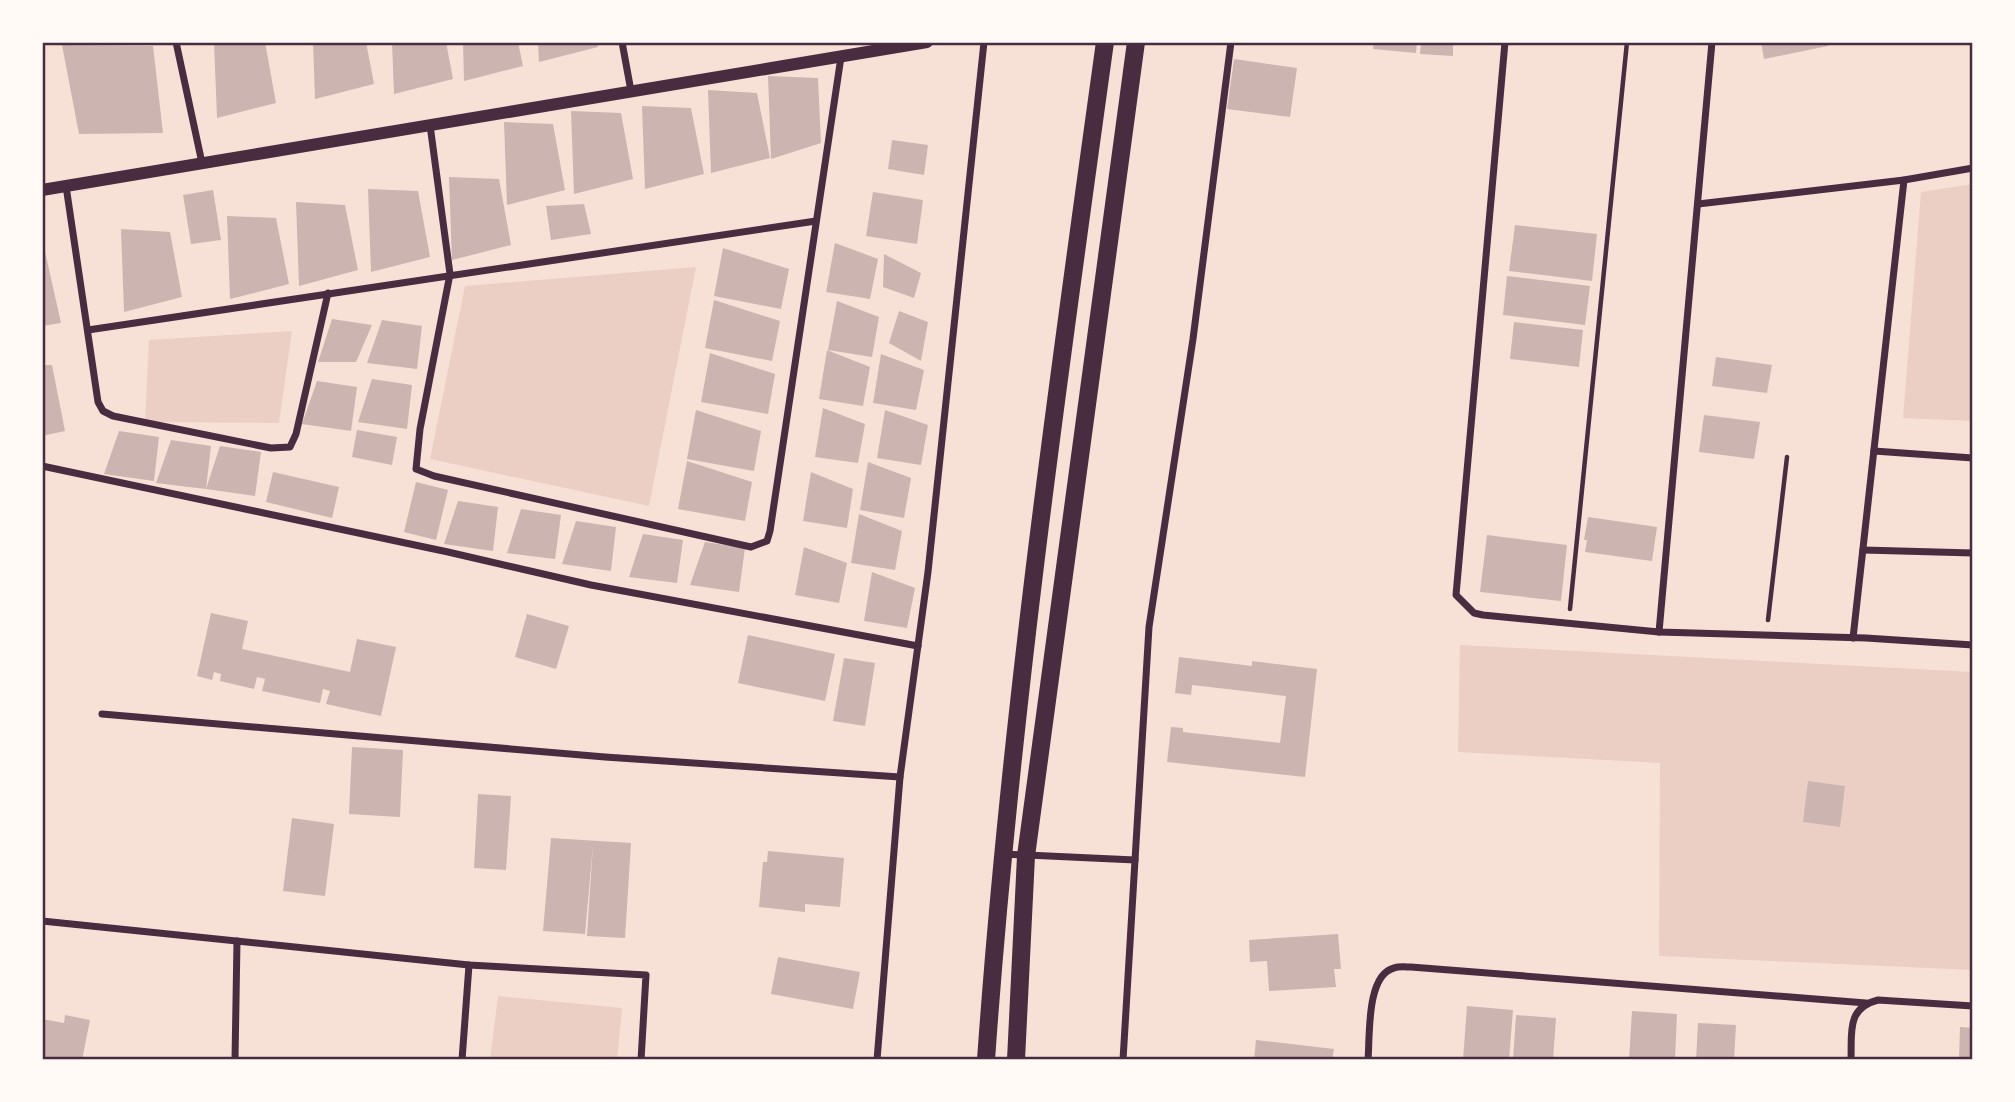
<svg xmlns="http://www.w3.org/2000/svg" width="2015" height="1102" viewBox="0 0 2015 1102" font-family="Arial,sans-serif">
<rect width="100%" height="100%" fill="#f7e1d7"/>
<!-- green -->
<g fill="#ebcfc5">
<path d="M 1973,184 L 1973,421 L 1903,418 L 1921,192 Z"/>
<path d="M 696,267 L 649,506 L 430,459 L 465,286 Z"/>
<path d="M 292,331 L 279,423 L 145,422 L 149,340 Z"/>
<path d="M 1460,645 L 1973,672 L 1973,970 L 1659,956 L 1660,763 L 1458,752 Z"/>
<path d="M 498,996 L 622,1008 L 617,1060 L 490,1060 Z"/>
</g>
<!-- building -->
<g fill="#ccb4b1">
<path d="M 214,42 L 265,42 L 276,103 L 217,118 Z"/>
<path d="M 313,42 L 366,42 L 374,84 L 315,99 Z"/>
<path d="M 392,42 L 446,42 L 453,79 L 394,94 Z"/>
<path d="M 463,42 L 518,42 L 523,66 L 464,81 Z"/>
<path d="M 538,42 L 597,42 L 598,47 L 539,62 Z"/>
<path d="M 1374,42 L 1417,42 L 1416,53 L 1373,49 Z"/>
<path d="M 1421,42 L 1453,42 L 1453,56 L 1420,54 Z"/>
<path d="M 1761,42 L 1827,42 L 1828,46 L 1764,59 Z"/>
<path d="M 62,45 L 153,46 L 163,133 L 79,134 Z"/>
<path d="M 1234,59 L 1297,68 L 1290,117 L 1227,109 Z"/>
<path d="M 768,76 L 818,78 L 821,143 L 771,159 Z"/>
<path d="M 708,90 L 757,93 L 770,158 L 711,173 Z"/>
<path d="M 642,106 L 691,108 L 704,174 L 645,189 Z"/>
<path d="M 571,111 L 621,113 L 633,179 L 574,194 Z"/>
<path d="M 504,122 L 553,124 L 565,190 L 507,205 Z"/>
<path d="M 892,140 L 928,145 L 924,175 L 888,169 Z"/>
<path d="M 449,177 L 499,179 L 511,245 L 452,260 Z"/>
<path d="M 368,189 L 418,191 L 430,257 L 371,272 Z"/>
<path d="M 213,190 L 221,240 L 191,244 L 183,195 Z"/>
<path d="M 873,192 L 923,200 L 917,244 L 866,236 Z"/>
<path d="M 296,202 L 345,205 L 358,270 L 299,286 Z"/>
<path d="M 584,204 L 591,234 L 551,240 L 546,206 Z"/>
<path d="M 227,216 L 276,218 L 289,284 L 230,299 Z"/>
<path d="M 1515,225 L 1597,234 L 1592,281 L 1509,271 Z"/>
<path d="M 121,229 L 170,232 L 182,297 L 124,312 Z"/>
<path d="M 42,238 L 61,323 L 42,326 Z"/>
<path d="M 835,243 L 878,259 L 870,299 L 826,292 Z"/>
<path d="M 723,248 L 789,269 L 781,309 L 714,296 Z"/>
<path d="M 884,254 L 921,273 L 914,298 L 883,287 Z"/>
<path d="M 1507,276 L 1590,286 L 1585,325 L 1503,315 Z"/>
<path d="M 714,300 L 780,321 L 772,361 L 705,348 Z"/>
<path d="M 837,301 L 879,317 L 872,357 L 828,350 Z"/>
<path d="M 899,311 L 928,322 L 921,361 L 889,343 Z"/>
<path d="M 332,319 L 372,325 L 356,362 L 318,362 Z"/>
<path d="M 382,320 L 422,326 L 417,369 L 367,363 Z"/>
<path d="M 1514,322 L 1583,330 L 1579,367 L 1510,359 Z"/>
<path d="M 827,350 L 870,367 L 863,406 L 819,399 Z"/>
<path d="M 710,353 L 775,374 L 768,414 L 701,402 Z"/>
<path d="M 881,354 L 924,370 L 916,410 L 873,403 Z"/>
<path d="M 1716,357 L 1772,365 L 1767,393 L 1712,386 Z"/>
<path d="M 42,365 L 52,365 L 65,431 L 42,436 Z"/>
<path d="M 372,379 L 412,385 L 407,429 L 358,422 Z"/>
<path d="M 317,381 L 357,387 L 351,431 L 302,424 Z"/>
<path d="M 823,408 L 865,424 L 858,463 L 815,457 Z"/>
<path d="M 696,410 L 761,431 L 754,471 L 687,459 Z"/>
<path d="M 885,410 L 928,425 L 921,465 L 877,458 Z"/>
<path d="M 1704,415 L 1760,422 L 1754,459 L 1699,452 Z"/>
<path d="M 357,430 L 397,437 L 392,465 L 352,457 Z"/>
<path d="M 119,431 L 159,437 L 154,481 L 104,474 Z"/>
<path d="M 171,440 L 211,446 L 206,489 L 156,483 Z"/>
<path d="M 220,446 L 261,452 L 255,496 L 206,489 Z"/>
<path d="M 687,461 L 752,482 L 745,521 L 678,509 Z"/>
<path d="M 868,462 L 911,478 L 904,518 L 860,510 Z"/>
<path d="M 273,472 L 339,487 L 332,518 L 266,502 Z"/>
<path d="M 811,472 L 853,489 L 847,528 L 803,521 Z"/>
<path d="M 416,482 L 448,490 L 436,540 L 404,532 Z"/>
<path d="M 458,501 L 498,507 L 493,551 L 444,544 Z"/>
<path d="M 521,509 L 561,515 L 555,559 L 507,553 Z"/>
<path d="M 859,514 L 902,531 L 895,570 L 851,563 Z"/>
<path d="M 1588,517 L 1657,527 L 1652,561 L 1585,552 L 1587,540 L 1584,540 Z"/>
<path d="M 576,521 L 616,527 L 611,571 L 562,564 Z"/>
<path d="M 643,534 L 683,540 L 677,583 L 629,577 Z"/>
<path d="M 1487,535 L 1567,545 L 1561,601 L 1480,592 Z"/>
<path d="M 705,542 L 745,548 L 739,592 L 690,585 Z"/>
<path d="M 804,547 L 847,563 L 839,603 L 795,595 Z"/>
<path d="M 872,572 L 915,588 L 907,628 L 864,621 Z"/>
<path d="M 211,613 L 248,621 L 242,649 L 350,672 L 357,639 L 396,647 L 381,716 L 326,704 L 330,691 L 323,689 L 320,703 L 262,691 L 265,679 L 257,677 L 254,689 L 220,681 L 221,674 L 214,672 L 212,680 L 197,676 Z"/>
<path d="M 527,614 L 569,626 L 556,669 L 515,657 Z"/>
<path d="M 748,635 L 835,654 L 825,701 L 738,683 Z"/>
<path d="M 1179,657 L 1252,666 L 1252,661 L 1317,669 L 1305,777 L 1167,762 L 1171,727 L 1183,728 L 1183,732 L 1280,743 L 1286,696 L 1192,685 L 1191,695 L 1175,693 Z"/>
<path d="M 844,658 L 875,663 L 865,726 L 833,721 Z"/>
<path d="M 352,747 L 403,750 L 400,817 L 349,814 Z"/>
<path d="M 1808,781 L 1845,786 L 1840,827 L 1803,822 Z"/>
<path d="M 478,794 L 511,796 L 506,870 L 474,868 Z"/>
<path d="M 292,818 L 334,824 L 325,896 L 283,891 Z"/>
<path d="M 551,838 L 631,843 L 625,938 L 587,936 L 593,845 L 585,934 L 543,931 Z"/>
<path d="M 768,851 L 844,858 L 840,907 L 805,904 L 805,912 L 759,907 L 763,862 L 767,862 Z"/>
<path d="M 1338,934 L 1341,969 L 1334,969 L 1336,987 L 1269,991 L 1267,961 L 1250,962 L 1249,940 Z"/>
<path d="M 778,957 L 860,972 L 853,1009 L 771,994 Z"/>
<path d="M 1467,1006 L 1513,1010 L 1509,1060 L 1463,1060 Z"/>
<path d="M 1632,1011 L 1677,1014 L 1675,1060 L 1629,1060 Z"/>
<path d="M 65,1015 L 90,1020 L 82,1060 L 42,1060 L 42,1019 L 64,1023 Z"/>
<path d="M 1516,1015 L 1556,1018 L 1553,1060 L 1513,1060 Z"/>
<path d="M 1698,1023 L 1736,1025 L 1734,1060 L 1696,1060 Z"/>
<path d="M 1960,1027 L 1973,1028 L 1973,1060 L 1959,1060 Z"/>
<path d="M 1256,1040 L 1334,1049 L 1332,1060 L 1254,1060 Z"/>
</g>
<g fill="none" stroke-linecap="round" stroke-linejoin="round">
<!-- path -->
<g stroke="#4a2c40" stroke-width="4.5">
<path d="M 1570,609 L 1627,42"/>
<path d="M 1768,620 L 1787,457"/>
</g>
<!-- minor -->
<g stroke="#4a2c40" stroke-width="7">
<path d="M 176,42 L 202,163"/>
<path d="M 622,42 L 631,91"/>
<path d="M 1505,42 L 1456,595 L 1474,613 L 1483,615 L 1659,632 L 1866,638 L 1973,645"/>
<path d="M 430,125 L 450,274 L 420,429 L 416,469 L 434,476 L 751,547 L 767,541 L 770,531 L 841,57"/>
<path d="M 66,186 L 98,402 L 103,411 L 113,416 L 271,448 L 290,447 L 296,434 L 328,293"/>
<path d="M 1698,204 L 1904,180 L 1973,168"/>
<path d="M 88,330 L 816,221"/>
<path d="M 1874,451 L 1973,458"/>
<path d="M 42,466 L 448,552 L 591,585 L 918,646"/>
<path d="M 1863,550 L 1973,553"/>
<path d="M 1659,632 L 1712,42"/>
<path d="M 1853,638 L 1904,180"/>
<path d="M 102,714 L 605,757 L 900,777"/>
<path d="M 1003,854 L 1135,860"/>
<path d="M 42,921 L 469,965 L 646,975 L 641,1060"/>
<path d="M 235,1060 L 237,941"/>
<path d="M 462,1060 L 469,965"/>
<path d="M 877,1060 L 900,777 L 928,572 L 984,42"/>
<path d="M 1123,1060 L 1149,627 L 1193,339 L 1231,42"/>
<path d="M 1368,1060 C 1370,1037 1366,975 1394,968 C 1399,966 1406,967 1411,967 L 1866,1003"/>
<path d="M 1851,1060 C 1852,1033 1846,1008 1878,1000 L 1973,1006"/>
</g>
<!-- tertiary -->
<path stroke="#4a2c40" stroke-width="12" d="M 42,190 L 927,42"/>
<!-- trunk -->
<g stroke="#4a2c40" stroke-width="18">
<path d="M 986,1060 C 1010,719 1058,381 1105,42"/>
<path d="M 1016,1060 L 1026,856 L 1136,42"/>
</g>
</g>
<!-- border -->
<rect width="2015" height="1102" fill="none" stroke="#fffaf5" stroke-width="88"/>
<rect x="44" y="44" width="1927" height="1014" fill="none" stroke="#4a2c40" stroke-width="2.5"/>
</svg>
